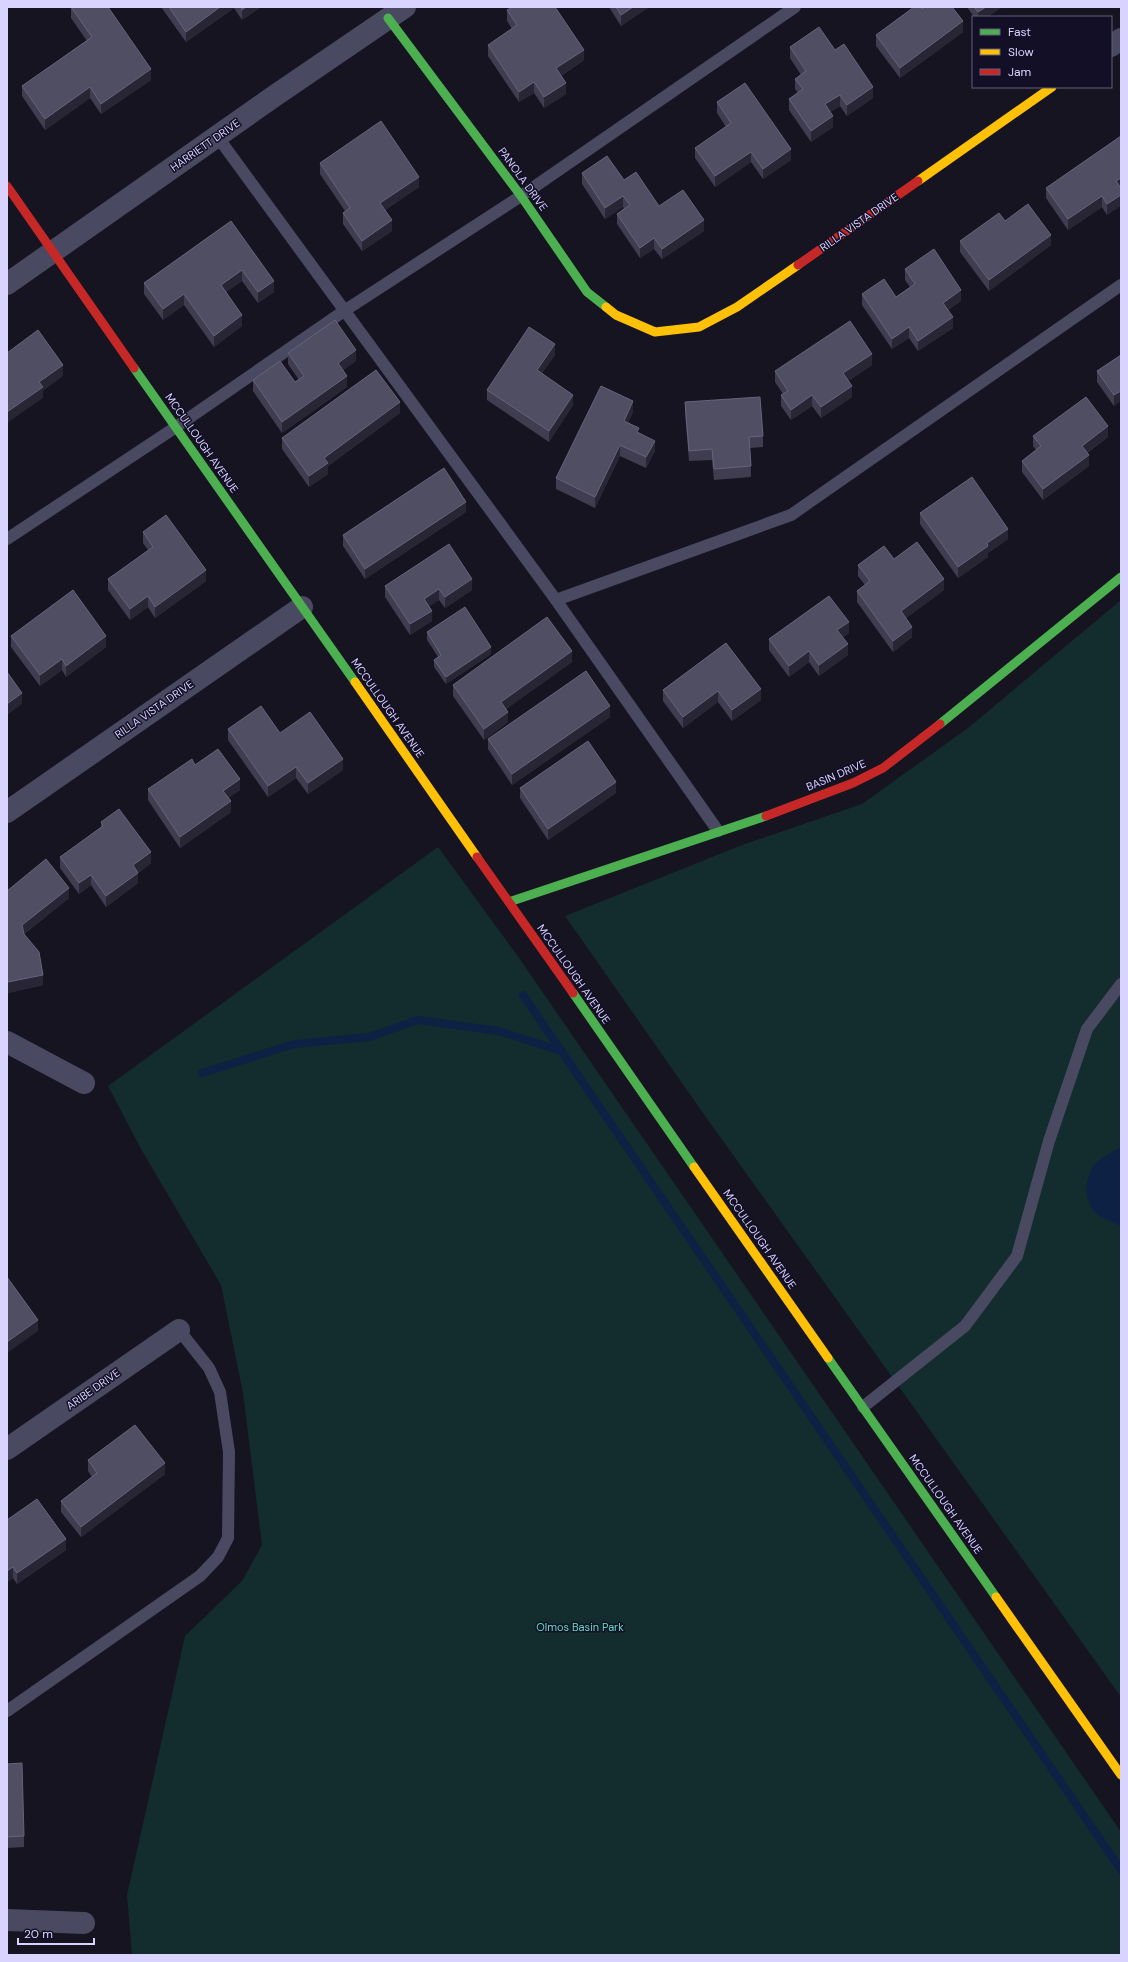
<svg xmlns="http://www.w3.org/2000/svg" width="1128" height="1962" viewBox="0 0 1128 1962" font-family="'DM Sans',sans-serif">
<rect width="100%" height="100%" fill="#161421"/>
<!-- green -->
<g fill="#132c2d">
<path d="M 1121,600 L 1121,1697 L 703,1113 L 565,916 L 742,845 L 862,804 L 968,728 Z"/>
<path d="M 438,847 L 517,955 L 1121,1832 L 1121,1955 L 132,1955 L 127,1895 L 185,1636 L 242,1581 L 262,1545 L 243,1393 L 221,1285 L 141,1149 L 108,1086 Z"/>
</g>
<!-- water -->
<path fill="#0d2144" d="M 1121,1147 L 1121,1226 C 1113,1222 1103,1219 1096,1213 C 1083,1201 1084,1174 1097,1162 C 1104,1156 1113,1152 1121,1147 Z"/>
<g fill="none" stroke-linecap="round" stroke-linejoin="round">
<!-- stream -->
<g stroke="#0d2144" stroke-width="8">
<path d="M 523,995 L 1121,1870"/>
<path d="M 202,1073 L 294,1044 L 369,1037 L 418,1020 L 499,1031 L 561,1051"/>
</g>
<!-- lane -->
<g stroke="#4a4962" stroke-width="12">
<path d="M 217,136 L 556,600 L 718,831"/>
<path d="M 7,539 L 176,427 L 344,311 L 521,196 L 795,7"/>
<path d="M 556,600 L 791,515 L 1121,285"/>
<path d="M 863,1407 L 965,1326 L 1017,1256 L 1049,1141 L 1087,1029 L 1121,984"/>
<path d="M 7,1711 L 200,1576 L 218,1557 L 228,1538 L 229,1452 L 220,1392 L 209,1368 L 179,1330"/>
</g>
<!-- street -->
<g stroke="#4a4962" stroke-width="22">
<path d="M 1111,46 L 1121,39"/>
<path d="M 7,284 L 273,97 L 405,7"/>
<path d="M 7,812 L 302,607"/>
<path d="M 7,1042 L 84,1083"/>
<path d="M 7,1449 L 179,1330"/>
<path d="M 7,1920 L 84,1923"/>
</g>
<!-- fast -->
<g stroke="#4caf50" stroke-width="9">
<path d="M 388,18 L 521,196 L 587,292 L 606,307"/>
<path d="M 134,368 L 355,682"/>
<path d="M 940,724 L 1121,577"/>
<path d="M 509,902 L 766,816"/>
<path d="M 573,993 L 694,1167"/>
<path d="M 828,1358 L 996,1597"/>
</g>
<!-- slow -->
<g stroke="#ffc107" stroke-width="9">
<path d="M 918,181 L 1052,87"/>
<path d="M 606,307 L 616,315 L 655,332 L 699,327 L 737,307 L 798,265"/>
<path d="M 355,682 L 477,857"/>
<path d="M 694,1167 L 828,1358"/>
<path d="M 996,1597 L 1121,1775"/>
</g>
<!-- jam -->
<g stroke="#c62828" stroke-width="9">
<path d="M 7,186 L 134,368"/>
<path d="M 798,265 L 918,181"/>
<path d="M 766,816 L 853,783 L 883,768 L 940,724"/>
<path d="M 477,857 L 573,993"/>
</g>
</g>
<!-- wall -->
<g fill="#403d50">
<path d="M 71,7 L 151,80 L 101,114 L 90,98 L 45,130 L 22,96 L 22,86 L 87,41 L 71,18 Z"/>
<path d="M 161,7 L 261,7 L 242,20 L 234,8 L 186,42 Z"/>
<path d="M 609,7 L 649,7 L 621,26 Z"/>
<path d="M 967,7 L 1002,7 L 987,17 L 974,17 Z"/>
<path d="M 922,9 L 963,32 L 900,78 L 876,46 L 876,35 Z"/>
<path d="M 507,10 L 584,60 L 561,76 L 566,94 L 544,108 L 534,93 L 519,102 L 488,56 L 488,45 L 512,29 L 507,21 Z"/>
<path d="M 790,47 L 835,50 L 873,98 L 847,116 L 840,106 L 830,112 L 833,127 L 811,142 L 789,110 L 789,99 L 798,93 L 795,89 L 795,79 L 801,75 L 790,58 Z"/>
<path d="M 717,102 L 791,160 L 763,179 L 751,162 L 715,187 L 695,158 L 695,148 L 726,127 L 717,113 Z"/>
<path d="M 1121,136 L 1107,215 L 1102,207 L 1068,230 L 1046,198 L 1046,188 Z"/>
<path d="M 320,163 L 419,187 L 385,210 L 392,231 L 362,251 L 343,224 L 343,213 L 345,211 L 320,174 Z"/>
<path d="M 582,173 L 624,180 L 659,206 L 704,231 L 662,259 L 654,249 L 640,258 L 617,224 L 617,214 L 624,208 L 623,207 L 605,219 L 582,184 Z"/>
<path d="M 231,221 L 274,292 L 258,303 L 242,281 L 226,292 L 242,326 L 214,347 L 184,305 L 163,320 L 144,294 L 144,283 Z"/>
<path d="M 1005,221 L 1051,245 L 989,291 L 960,252 L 960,241 Z"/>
<path d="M 905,269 L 961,301 L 948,310 L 953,328 L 918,351 L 909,338 L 892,349 L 862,305 L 862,294 L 896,297 L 910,287 L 905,280 Z"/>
<path d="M 288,353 L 356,361 L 343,370 L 347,387 L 282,433 L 253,391 L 253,380 L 295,382 L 299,380 L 288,364 Z"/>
<path d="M 555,355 L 542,373 L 573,405 L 549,442 L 487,400 L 487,390 Z"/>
<path d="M 1121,355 L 1114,406 L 1097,382 L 1097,371 Z"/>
<path d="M 872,365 L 848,381 L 852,397 L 821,418 L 812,406 L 791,420 L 781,406 L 781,395 L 783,394 L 775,382 L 775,371 Z"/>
<path d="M 685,402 L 763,436 L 763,447 L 750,448 L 751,477 L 714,480 L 712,460 L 689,461 L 685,413 Z"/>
<path d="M 633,412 L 628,423 L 639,433 L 655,451 L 646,468 L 620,456 L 595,508 L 556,489 L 556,478 Z"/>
<path d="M 400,413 L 328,466 L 328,474 L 309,487 L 282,449 L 282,438 Z"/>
<path d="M 1033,436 L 1108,437 L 1087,453 L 1089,466 L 1043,500 L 1022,472 L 1022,461 L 1036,450 L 1033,446 Z"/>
<path d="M 466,512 L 365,579 L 343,546 L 343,535 Z"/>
<path d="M 920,513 L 1008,539 L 988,553 L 988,557 L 958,578 L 920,524 Z"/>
<path d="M 143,532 L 206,581 L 155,618 L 148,607 L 130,620 L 108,590 L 108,579 L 148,550 L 143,543 Z"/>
<path d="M 894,559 L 944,590 L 906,618 L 912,637 L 893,652 L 857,602 L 857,591 L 865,585 L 858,576 L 858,565 Z"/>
<path d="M 385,586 L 472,590 L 445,608 L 439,600 L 429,606 L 432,621 L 410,635 L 385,597 Z"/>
<path d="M 427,632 L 491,654 L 446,684 L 434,667 L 434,660 L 438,657 L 427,640 Z"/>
<path d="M 849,633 L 843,637 L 848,655 L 819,676 L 809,662 L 789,677 L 769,650 L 769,639 Z"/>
<path d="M 11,636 L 106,647 L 66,677 L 62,670 L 40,686 L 11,647 Z"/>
<path d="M 726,643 L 761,700 L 732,721 L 718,702 L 683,728 L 663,701 L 663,690 Z"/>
<path d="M 572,662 L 506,709 L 508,722 L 484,740 L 453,696 L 453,685 Z"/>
<path d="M 610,717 L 512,785 L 488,749 L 488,739 Z"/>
<path d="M 228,729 L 280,733 L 343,770 L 308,794 L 296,778 L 268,797 L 228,740 Z"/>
<path d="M 195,765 L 240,790 L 228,798 L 231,812 L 180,848 L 148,800 L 148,789 Z"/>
<path d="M 520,788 L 616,793 L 548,840 L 520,798 Z"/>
<path d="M 101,822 L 151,863 L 138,873 L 138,883 L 106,907 L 91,885 L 79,894 L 60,868 L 60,857 L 101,827 Z"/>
<path d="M 7,891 L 69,898 L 24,934 L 43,985 L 8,993 L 7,992 Z"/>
<path d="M 88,1460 L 165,1474 L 81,1537 L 61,1512 L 61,1501 L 92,1477 L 88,1471 Z"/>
<path d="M 7,1520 L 66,1550 L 17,1584 L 13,1578 L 7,1582 Z"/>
<path d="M 7,1764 L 24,1836 L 24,1847 L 7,1848 Z"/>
</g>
<!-- shaded-wall -->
<g fill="#282635">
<path d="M 220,7 L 234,7 L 234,8 L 186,42 L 186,32 Z"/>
<path d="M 246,7 L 261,7 L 242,20 L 242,10 Z"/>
<path d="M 633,7 L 649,7 L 621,26 L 621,15 Z"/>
<path d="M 986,7 L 1002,7 L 987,17 L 978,17 L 978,12 Z"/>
<path d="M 963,21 L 963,32 L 900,78 L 900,68 Z"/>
<path d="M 584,50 L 584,60 L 556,79 L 556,68 Z"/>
<path d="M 151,69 L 151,80 L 101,114 L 101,104 Z"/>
<path d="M 534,82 L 534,93 L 519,102 L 519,92 Z"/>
<path d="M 566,83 L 566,94 L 544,108 L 544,97 Z"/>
<path d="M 90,87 L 90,98 L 45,130 L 45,119 Z"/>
<path d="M 873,87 L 873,98 L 847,116 L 847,105 Z"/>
<path d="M 840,95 L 840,106 L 825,115 L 825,104 Z"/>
<path d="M 833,116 L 833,127 L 811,142 L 811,131 Z"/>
<path d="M 791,149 L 791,160 L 763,179 L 763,169 Z"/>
<path d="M 751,152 L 751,162 L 715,187 L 715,176 Z"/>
<path d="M 419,177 L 419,187 L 380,214 L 380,203 Z"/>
<path d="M 1121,178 L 1121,189 L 1116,181 Z"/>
<path d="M 1121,195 L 1121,206 L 1107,215 L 1107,204 Z"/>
<path d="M 623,196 L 623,207 L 605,219 L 605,208 Z"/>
<path d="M 1102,196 L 1102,207 L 1068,230 L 1068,219 Z"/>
<path d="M 392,220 L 392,231 L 362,251 L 362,241 Z"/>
<path d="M 704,220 L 704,231 L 662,259 L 662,249 Z"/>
<path d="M 1051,235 L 1051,245 L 989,291 L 989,280 Z"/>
<path d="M 654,238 L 654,249 L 640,258 L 640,248 Z"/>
<path d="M 242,270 L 242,281 L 221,295 L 221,285 Z"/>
<path d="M 274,281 L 274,292 L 258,303 L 258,292 Z"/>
<path d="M 961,290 L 961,301 L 943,313 L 943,303 Z"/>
<path d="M 184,294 L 184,305 L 163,320 L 163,309 Z"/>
<path d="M 242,315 L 242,326 L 214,347 L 214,336 Z"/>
<path d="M 953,317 L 953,328 L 918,351 L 918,341 Z"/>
<path d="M 909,327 L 909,338 L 892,349 L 892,339 Z"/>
<path d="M 555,344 L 555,355 L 537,380 L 537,370 Z"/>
<path d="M 356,350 L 356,361 L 338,374 L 338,363 Z"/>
<path d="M 872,354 L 872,365 L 843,384 L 843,373 Z"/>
<path d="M 63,365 L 63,376 L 43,391 L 43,398 L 7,423 L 7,412 L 39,382 Z"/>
<path d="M 347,376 L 347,387 L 282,433 L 282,422 Z"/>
<path d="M 852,386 L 852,397 L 821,418 L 821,407 Z"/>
<path d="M 1121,391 L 1121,401 L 1114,406 L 1114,395 Z"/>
<path d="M 573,395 L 573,405 L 549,442 L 549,431 Z"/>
<path d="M 812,395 L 812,406 L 791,420 L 791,410 Z"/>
<path d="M 633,401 L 633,412 L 624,432 L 624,421 Z"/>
<path d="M 400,402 L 400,413 L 328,466 L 328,474 L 309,487 L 309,476 L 324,458 Z"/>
<path d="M 1108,426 L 1108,437 L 1082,456 L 1082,446 Z"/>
<path d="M 655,441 L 655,451 L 646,468 L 646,457 Z"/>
<path d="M 620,445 L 620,456 L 595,508 L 595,497 Z"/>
<path d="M 1089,455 L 1089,466 L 1043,500 L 1043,489 Z"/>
<path d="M 466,502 L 466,512 L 365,579 L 365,569 Z"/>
<path d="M 1008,529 L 1008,539 L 988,553 L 988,557 L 958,578 L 958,567 L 987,543 Z"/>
<path d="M 206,570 L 206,581 L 155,618 L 155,607 Z"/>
<path d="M 472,579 L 472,590 L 445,608 L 445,597 Z"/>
<path d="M 944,579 L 944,590 L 901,622 L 901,611 Z"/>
<path d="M 439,589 L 439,600 L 424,609 L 424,599 Z"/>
<path d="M 148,596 L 148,607 L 130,620 L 130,609 Z"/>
<path d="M 432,611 L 432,621 L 410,635 L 410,624 Z"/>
<path d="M 849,622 L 849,633 L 837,641 L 837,630 Z"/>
<path d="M 912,627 L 912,637 L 893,652 L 893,641 Z"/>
<path d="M 106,636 L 106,647 L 66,677 L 66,666 Z"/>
<path d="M 848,644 L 848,655 L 819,676 L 819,665 Z"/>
<path d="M 491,647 L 491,654 L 446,684 L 446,677 Z"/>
<path d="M 572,651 L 572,662 L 501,713 L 501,702 Z"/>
<path d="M 809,651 L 809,662 L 789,677 L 789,666 Z"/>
<path d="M 62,659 L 62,670 L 40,686 L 40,675 Z"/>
<path d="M 761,689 L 761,700 L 732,721 L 732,710 Z"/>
<path d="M 718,691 L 718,702 L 683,728 L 683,717 Z"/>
<path d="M 22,693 L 22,704 L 8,714 L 8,724 L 7,725 L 7,704 Z"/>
<path d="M 610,706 L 610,717 L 512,785 L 512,774 Z"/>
<path d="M 508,712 L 508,722 L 484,740 L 484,729 Z"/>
<path d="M 343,759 L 343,770 L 308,794 L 308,783 Z"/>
<path d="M 296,767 L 296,778 L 268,797 L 268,786 Z"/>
<path d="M 240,779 L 240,790 L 223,802 L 223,791 Z"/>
<path d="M 616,782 L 616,793 L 548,840 L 548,829 Z"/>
<path d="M 231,801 L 231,812 L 180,848 L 180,837 Z"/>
<path d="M 151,852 L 151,863 L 133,876 L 133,865 Z"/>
<path d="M 138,873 L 138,883 L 106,907 L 106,896 Z"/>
<path d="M 91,875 L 91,885 L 79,894 L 79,883 Z"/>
<path d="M 69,888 L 69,898 L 22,935 L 22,925 Z"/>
<path d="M 43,975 L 43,985 L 8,993 L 8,982 Z"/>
<path d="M 38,1320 L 38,1331 L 7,1353 L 7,1342 Z"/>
<path d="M 165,1463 L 165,1474 L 81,1537 L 81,1527 Z"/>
<path d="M 66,1539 L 66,1550 L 17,1584 L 17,1573 Z"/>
<path d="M 13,1567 L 13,1578 L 7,1582 L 7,1571 Z"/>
</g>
<!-- building -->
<g fill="#504e63" stroke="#66637b">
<path d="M 71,7 L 108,7 L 151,69 L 101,104 L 90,87 L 45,119 L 22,86 L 92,37 Z"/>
<path d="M 169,7 L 220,7 L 186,32 Z"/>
<path d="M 241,7 L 246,7 L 242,10 Z"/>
<path d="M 513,7 L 555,7 L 584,50 L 556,68 L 566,83 L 544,97 L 534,82 L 519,92 L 488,45 L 517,25 L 507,10 Z"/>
<path d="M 616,7 L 633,7 L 621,15 Z"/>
<path d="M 914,7 L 921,7 L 922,9 L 925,7 L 952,7 L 963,21 L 900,68 L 876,35 Z"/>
<path d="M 974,7 L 986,7 L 978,12 Z"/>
<path d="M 819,27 L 835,50 L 844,44 L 873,87 L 847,105 L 840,95 L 825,104 L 833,116 L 811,131 L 789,99 L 803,89 L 795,79 L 806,71 L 790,47 Z"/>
<path d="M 745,83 L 791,149 L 763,169 L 751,152 L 715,176 L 695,148 L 731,123 L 717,102 Z"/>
<path d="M 381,121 L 419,177 L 380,203 L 392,220 L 362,241 L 343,213 L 350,208 L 320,163 Z"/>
<path d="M 1121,136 L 1121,178 L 1116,181 L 1121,188 L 1121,195 L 1107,204 L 1102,196 L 1068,219 L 1046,188 Z"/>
<path d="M 607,156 L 624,180 L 636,172 L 659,206 L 683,190 L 704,220 L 662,249 L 654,238 L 640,248 L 617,214 L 630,205 L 623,196 L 605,208 L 582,173 Z"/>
<path d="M 1028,204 L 1051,235 L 989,280 L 960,241 L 999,213 L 1005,221 Z"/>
<path d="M 231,221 L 274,281 L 258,292 L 242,270 L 221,285 L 242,315 L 214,336 L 184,294 L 163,309 L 144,283 Z"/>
<path d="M 934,249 L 961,290 L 943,303 L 953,317 L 918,341 L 909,327 L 892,339 L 862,294 L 884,279 L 896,297 L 915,284 L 905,269 Z"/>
<path d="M 335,320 L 356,350 L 338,363 L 347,376 L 282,422 L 253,380 L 280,361 L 295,382 L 304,376 L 288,353 Z"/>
<path d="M 850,321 L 872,354 L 843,373 L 852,386 L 821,407 L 812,395 L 791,410 L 781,395 L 788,391 L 775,371 Z"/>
<path d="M 529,327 L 555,344 L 537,370 L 573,395 L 549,431 L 487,390 Z"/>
<path d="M 38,330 L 63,365 L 39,382 L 43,387 L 7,412 L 7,353 Z"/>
<path d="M 1121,355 L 1121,391 L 1114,395 L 1097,371 Z"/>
<path d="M 376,370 L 400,402 L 324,458 L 328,463 L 309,476 L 282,438 Z"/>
<path d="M 601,386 L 633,401 L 624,421 L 639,428 L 637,432 L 655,441 L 646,457 L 620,445 L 595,497 L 556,478 Z"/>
<path d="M 760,397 L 763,436 L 749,437 L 751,466 L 714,469 L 712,449 L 689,451 L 685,402 Z"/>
<path d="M 1086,397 L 1108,426 L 1082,446 L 1089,455 L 1043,489 L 1022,461 L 1041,446 L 1033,436 Z"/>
<path d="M 444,468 L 466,502 L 365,569 L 343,535 Z"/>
<path d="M 972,477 L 1008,529 L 987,543 L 988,546 L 958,567 L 920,513 Z"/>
<path d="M 166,515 L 206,570 L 155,607 L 148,596 L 130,609 L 108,579 L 153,547 L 143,532 Z"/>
<path d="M 917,542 L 944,579 L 901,611 L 912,627 L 893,641 L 857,591 L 870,581 L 858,565 L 884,546 L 894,559 Z"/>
<path d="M 449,544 L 472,579 L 445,597 L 439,589 L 424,599 L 432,611 L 410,624 L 385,586 Z"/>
<path d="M 73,590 L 106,636 L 66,666 L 62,659 L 40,675 L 11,636 Z"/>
<path d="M 829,596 L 849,622 L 837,630 L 848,644 L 819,665 L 809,651 L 789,666 L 769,639 Z"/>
<path d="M 465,607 L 491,647 L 446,677 L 434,660 L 441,655 L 427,632 Z"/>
<path d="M 547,617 L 572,651 L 501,702 L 508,712 L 484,729 L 453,685 Z"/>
<path d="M 726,643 L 761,689 L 732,710 L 718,691 L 683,717 L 663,690 Z"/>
<path d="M 586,671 L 610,706 L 512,774 L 488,739 Z"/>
<path d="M 7,672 L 22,693 L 7,704 Z"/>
<path d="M 261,706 L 280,733 L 310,712 L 343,759 L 308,783 L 296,767 L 268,786 L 228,729 Z"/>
<path d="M 588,741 L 616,782 L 548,829 L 520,788 Z"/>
<path d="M 218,749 L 240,779 L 223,791 L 231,801 L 180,837 L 148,789 L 192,759 L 195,765 Z"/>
<path d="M 119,809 L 151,852 L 133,865 L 138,873 L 106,896 L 91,875 L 79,883 L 60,857 L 103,826 L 101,822 Z"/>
<path d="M 46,859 L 69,888 L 22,925 L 24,934 L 39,952 L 43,975 L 8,982 L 7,981 L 7,891 Z"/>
<path d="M 7,1277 L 38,1320 L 7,1342 Z"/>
<path d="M 135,1425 L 165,1463 L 81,1527 L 61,1501 L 97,1473 L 88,1460 Z"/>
<path d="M 37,1499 L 66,1539 L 17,1573 L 13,1567 L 7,1571 L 7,1520 Z"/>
<path d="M 22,1763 L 24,1836 L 7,1837 L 7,1764 Z"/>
</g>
<g text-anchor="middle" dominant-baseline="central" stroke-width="3" stroke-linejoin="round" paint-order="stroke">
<!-- street labels -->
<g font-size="11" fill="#d9d4ff" stroke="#130f26">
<text transform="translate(205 145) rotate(-35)">HARRIETT DRIVE</text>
<text transform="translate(523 179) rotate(54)">PANOLA DRIVE</text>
<text transform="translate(859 222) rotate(-35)">RILLA VISTA DRIVE</text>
<text transform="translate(202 443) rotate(55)">MCCULLOUGH AVENUE</text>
<text transform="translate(388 708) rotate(55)">MCCULLOUGH AVENUE</text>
<text transform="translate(154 709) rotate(-35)">RILLA VISTA DRIVE</text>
<text transform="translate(836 775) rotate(-23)">BASIN DRIVE</text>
<text transform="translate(574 974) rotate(55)">MCCULLOUGH AVENUE</text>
<text transform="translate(760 1239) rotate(55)">MCCULLOUGH AVENUE</text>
<text transform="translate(93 1389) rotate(-35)">ARIBE DRIVE</text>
<text transform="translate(946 1504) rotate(55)">MCCULLOUGH AVENUE</text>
</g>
<!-- park labels -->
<g font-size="11" fill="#5fe0c0" stroke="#130f26">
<text x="580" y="1627">Olmos Basin Park</text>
</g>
</g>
<!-- border -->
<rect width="1128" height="1962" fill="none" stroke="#d9d4ff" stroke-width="16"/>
<!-- legend -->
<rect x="972" y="16" width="140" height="72" fill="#130f26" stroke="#625e7d"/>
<rect x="980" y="29" width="20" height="6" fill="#4caf50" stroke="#625e7d"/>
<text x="1008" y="36" font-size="12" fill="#d9d4ff">Fast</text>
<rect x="980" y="49" width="20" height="6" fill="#ffc107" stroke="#625e7d"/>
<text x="1008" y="56" font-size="12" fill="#d9d4ff">Slow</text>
<rect x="980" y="69" width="20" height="6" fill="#c62828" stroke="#625e7d"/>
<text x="1008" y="76" font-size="12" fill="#d9d4ff">Jam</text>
<!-- scale -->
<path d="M18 1938v6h76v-6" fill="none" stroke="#d9d4ff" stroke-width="2"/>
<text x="24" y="1938" font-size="12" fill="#d9d4ff" stroke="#130f26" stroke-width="3" paint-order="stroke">20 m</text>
</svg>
